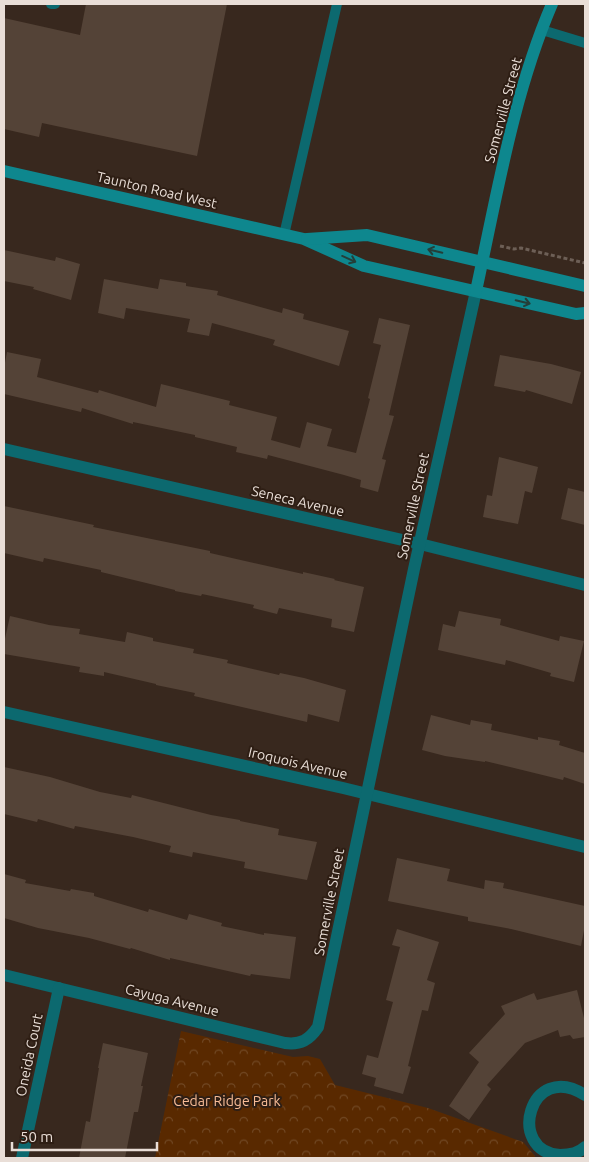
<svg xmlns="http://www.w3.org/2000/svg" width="589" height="1162" viewBox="0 0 589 1162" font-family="Ubuntu,sans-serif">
<defs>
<pattern id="park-crowns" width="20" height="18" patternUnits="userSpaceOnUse" patternTransform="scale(1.25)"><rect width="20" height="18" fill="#592900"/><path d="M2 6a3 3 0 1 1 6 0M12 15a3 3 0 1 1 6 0" fill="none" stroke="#714824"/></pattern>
</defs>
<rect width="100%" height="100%" fill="#38281e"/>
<!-- park -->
<path fill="url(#park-crowns)" d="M 181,1031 L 293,1057 L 308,1056 L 320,1059 L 335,1085 L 428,1108 L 523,1142 L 535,1156 L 535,1158 L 155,1158 Z"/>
<!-- building -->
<g fill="#544337">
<path d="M 86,4 L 227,4 L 197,156 L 42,123 L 39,137 L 4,129 L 4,18 L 80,35 Z"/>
<path d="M 4,250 L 55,261 L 56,257 L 80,264 L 71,300 L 33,289 L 34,287 L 4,281 Z"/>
<path d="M 104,279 L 158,289 L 160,279 L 186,283 L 186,286 L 218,291 L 217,295 L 282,313 L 283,308 L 304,314 L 303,319 L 349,331 L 339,366 L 273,345 L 275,340 L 212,323 L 209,336 L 187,332 L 190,319 L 126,308 L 124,319 L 98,313 Z"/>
<path d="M 379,318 L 410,325 L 389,415 L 394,416 L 382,459 L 386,460 L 378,492 L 360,487 L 361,480 L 344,475 L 268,455 L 267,459 L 236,452 L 237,447 L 195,437 L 195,435 L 133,422 L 133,424 L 82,408 L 81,412 L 4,394 L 4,368 L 7,352 L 41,359 L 37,377 L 98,393 L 99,390 L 156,407 L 161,384 L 230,401 L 229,405 L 277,417 L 271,440 L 300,448 L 307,422 L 332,429 L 327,446 L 356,453 L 370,399 L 368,398 L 381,345 L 373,343 Z"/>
<path d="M 500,355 L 551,364 L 581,372 L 572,404 L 526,390 L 525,392 L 494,386 Z"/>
<path d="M 499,457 L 538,467 L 532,493 L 525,491 L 518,524 L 483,517 L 487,495 L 492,496 Z"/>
<path d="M 568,488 L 585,492 L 585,525 L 561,519 Z"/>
<path d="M 4,506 L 94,525 L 93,527 L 210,551 L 210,553 L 303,574 L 303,572 L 335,579 L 334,580 L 364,587 L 354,632 L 331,627 L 332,619 L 279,608 L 277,614 L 253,608 L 254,605 L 202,594 L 201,596 L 175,591 L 175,590 L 101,572 L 101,570 L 44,558 L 43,562 L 4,553 Z"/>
<path d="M 459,611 L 501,619 L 500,625 L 559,641 L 560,636 L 584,641 L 574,682 L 550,676 L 551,673 L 506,660 L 505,665 L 438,650 L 443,624 L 455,627 Z"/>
<path d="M 10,616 L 49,625 L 80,629 L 79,634 L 125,642 L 127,632 L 153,638 L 153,641 L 194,649 L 193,653 L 228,660 L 227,663 L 279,675 L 280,673 L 304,678 L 346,690 L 339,722 L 308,714 L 307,722 L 194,696 L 195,693 L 156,685 L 156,684 L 104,672 L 104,676 L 79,672 L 80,667 L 4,654 L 4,643 Z"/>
<path d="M 431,715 L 470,725 L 471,720 L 492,724 L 491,730 L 538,740 L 538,737 L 560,741 L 559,745 L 585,753 L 585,784 L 564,777 L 563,780 L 485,761 L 485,762 L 445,756 L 422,750 Z"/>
<path d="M 4,767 L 50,777 L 100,792 L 131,798 L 132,795 L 211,815 L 240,820 L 240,821 L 279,829 L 278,835 L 317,842 L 307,880 L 244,868 L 245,862 L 193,852 L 192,857 L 169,852 L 171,846 L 133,837 L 75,826 L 74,829 L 38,819 L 37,822 L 4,814 Z"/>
<path d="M 397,858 L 450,869 L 447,881 L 484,889 L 485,880 L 504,883 L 503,888 L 585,906 L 585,925 L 581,946 L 511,929 L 468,921 L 468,917 L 388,901 Z"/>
<path d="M 4,874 L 26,880 L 25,883 L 70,891 L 71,889 L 94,893 L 94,896 L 148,912 L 149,909 L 187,920 L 189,914 L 222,923 L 221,926 L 264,935 L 264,933 L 296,937 L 290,979 L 251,974 L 250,976 L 170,958 L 170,960 L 131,948 L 130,949 L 89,938 L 38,928 L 4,918 Z"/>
<path d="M 397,929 L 439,942 L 427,980 L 435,983 L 428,1011 L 422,1010 L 408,1066 L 411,1067 L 403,1094 L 374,1086 L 376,1078 L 362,1074 L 367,1055 L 378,1058 L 393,1002 L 386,1000 L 400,947 L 392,945 Z"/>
<path d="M 577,990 L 585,1022 L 585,1037 L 573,1039 L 570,1035 L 560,1037 L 558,1030 L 525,1043 L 487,1085 L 491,1089 L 469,1120 L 449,1106 L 479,1062 L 469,1053 L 505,1014 L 501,1006 L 534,993 L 537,1000 Z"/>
<path d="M 103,1043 L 148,1053 L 141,1086 L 143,1086 L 138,1112 L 134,1112 L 125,1158 L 79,1158 L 86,1121 L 90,1122 L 99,1068 L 98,1068 Z"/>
</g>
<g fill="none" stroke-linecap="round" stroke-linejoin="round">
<!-- path -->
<path stroke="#6d5f56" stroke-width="3" stroke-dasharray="4 2.5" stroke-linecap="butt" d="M 500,246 L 514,249 L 521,248 L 585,263"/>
<!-- lane -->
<g stroke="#0c696f" stroke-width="10">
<path d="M 51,4 L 55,4"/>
<path d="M 542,30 L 585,43"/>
<path d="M 284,235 L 337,4"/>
</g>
<!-- street -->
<g stroke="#0c696f" stroke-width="12">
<path d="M 4,449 L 420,544 L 585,585"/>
<path d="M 4,712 L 343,788 L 585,847"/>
<path d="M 4,975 L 285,1043 C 301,1045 309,1040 318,1027 L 414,569 L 476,291"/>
<path d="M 585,1095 C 529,1059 506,1152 560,1155 C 569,1155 579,1153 585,1147"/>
<path d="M 22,1158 L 59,988"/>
</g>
<!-- secondary -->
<g stroke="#0e878e" stroke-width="12">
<path d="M 4,171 L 304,239 L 364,266 L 576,314 L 585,313"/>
<path d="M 307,239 L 367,235 L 585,286"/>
<path d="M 476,291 C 497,195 513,95 552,4"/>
</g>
</g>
<!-- one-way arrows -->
<defs><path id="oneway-shaft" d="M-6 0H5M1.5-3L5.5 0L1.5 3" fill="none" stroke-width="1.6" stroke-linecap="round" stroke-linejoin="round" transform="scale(1.25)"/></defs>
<g stroke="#243e39">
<use href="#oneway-shaft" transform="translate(435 251) rotate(-167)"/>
<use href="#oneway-shaft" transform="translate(349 259) rotate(24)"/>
<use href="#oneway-shaft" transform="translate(523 302) rotate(13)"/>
</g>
<g text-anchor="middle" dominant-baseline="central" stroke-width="4" stroke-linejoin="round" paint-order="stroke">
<!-- street labels -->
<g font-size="14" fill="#e9ded7" stroke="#2e1e14">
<text transform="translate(503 110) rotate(-75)">Somerville Street</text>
<text transform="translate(157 190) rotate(13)">Taunton Road West</text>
<text transform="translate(298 501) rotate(13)">Seneca Avenue</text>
<text transform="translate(413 506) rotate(-78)">Somerville Street</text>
<text transform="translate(298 763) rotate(13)">Iroquois Avenue</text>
<text transform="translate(329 902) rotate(-79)">Somerville Street</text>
<text transform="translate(172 1000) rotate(14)">Cayuga Avenue</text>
<text transform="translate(29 1055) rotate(-78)">Oneida Court</text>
</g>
<!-- park labels -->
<g font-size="14" fill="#f8bc96" stroke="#2e1e14">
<text x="227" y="1101">Cedar Ridge Park</text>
</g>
</g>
<!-- border -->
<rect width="589" height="1162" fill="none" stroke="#e9ded7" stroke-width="10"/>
<!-- scale -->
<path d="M12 1142v8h145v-8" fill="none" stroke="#e9ded7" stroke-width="2.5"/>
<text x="20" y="1142" font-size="15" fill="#e9ded7" stroke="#2e1e14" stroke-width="4" paint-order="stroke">50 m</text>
</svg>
